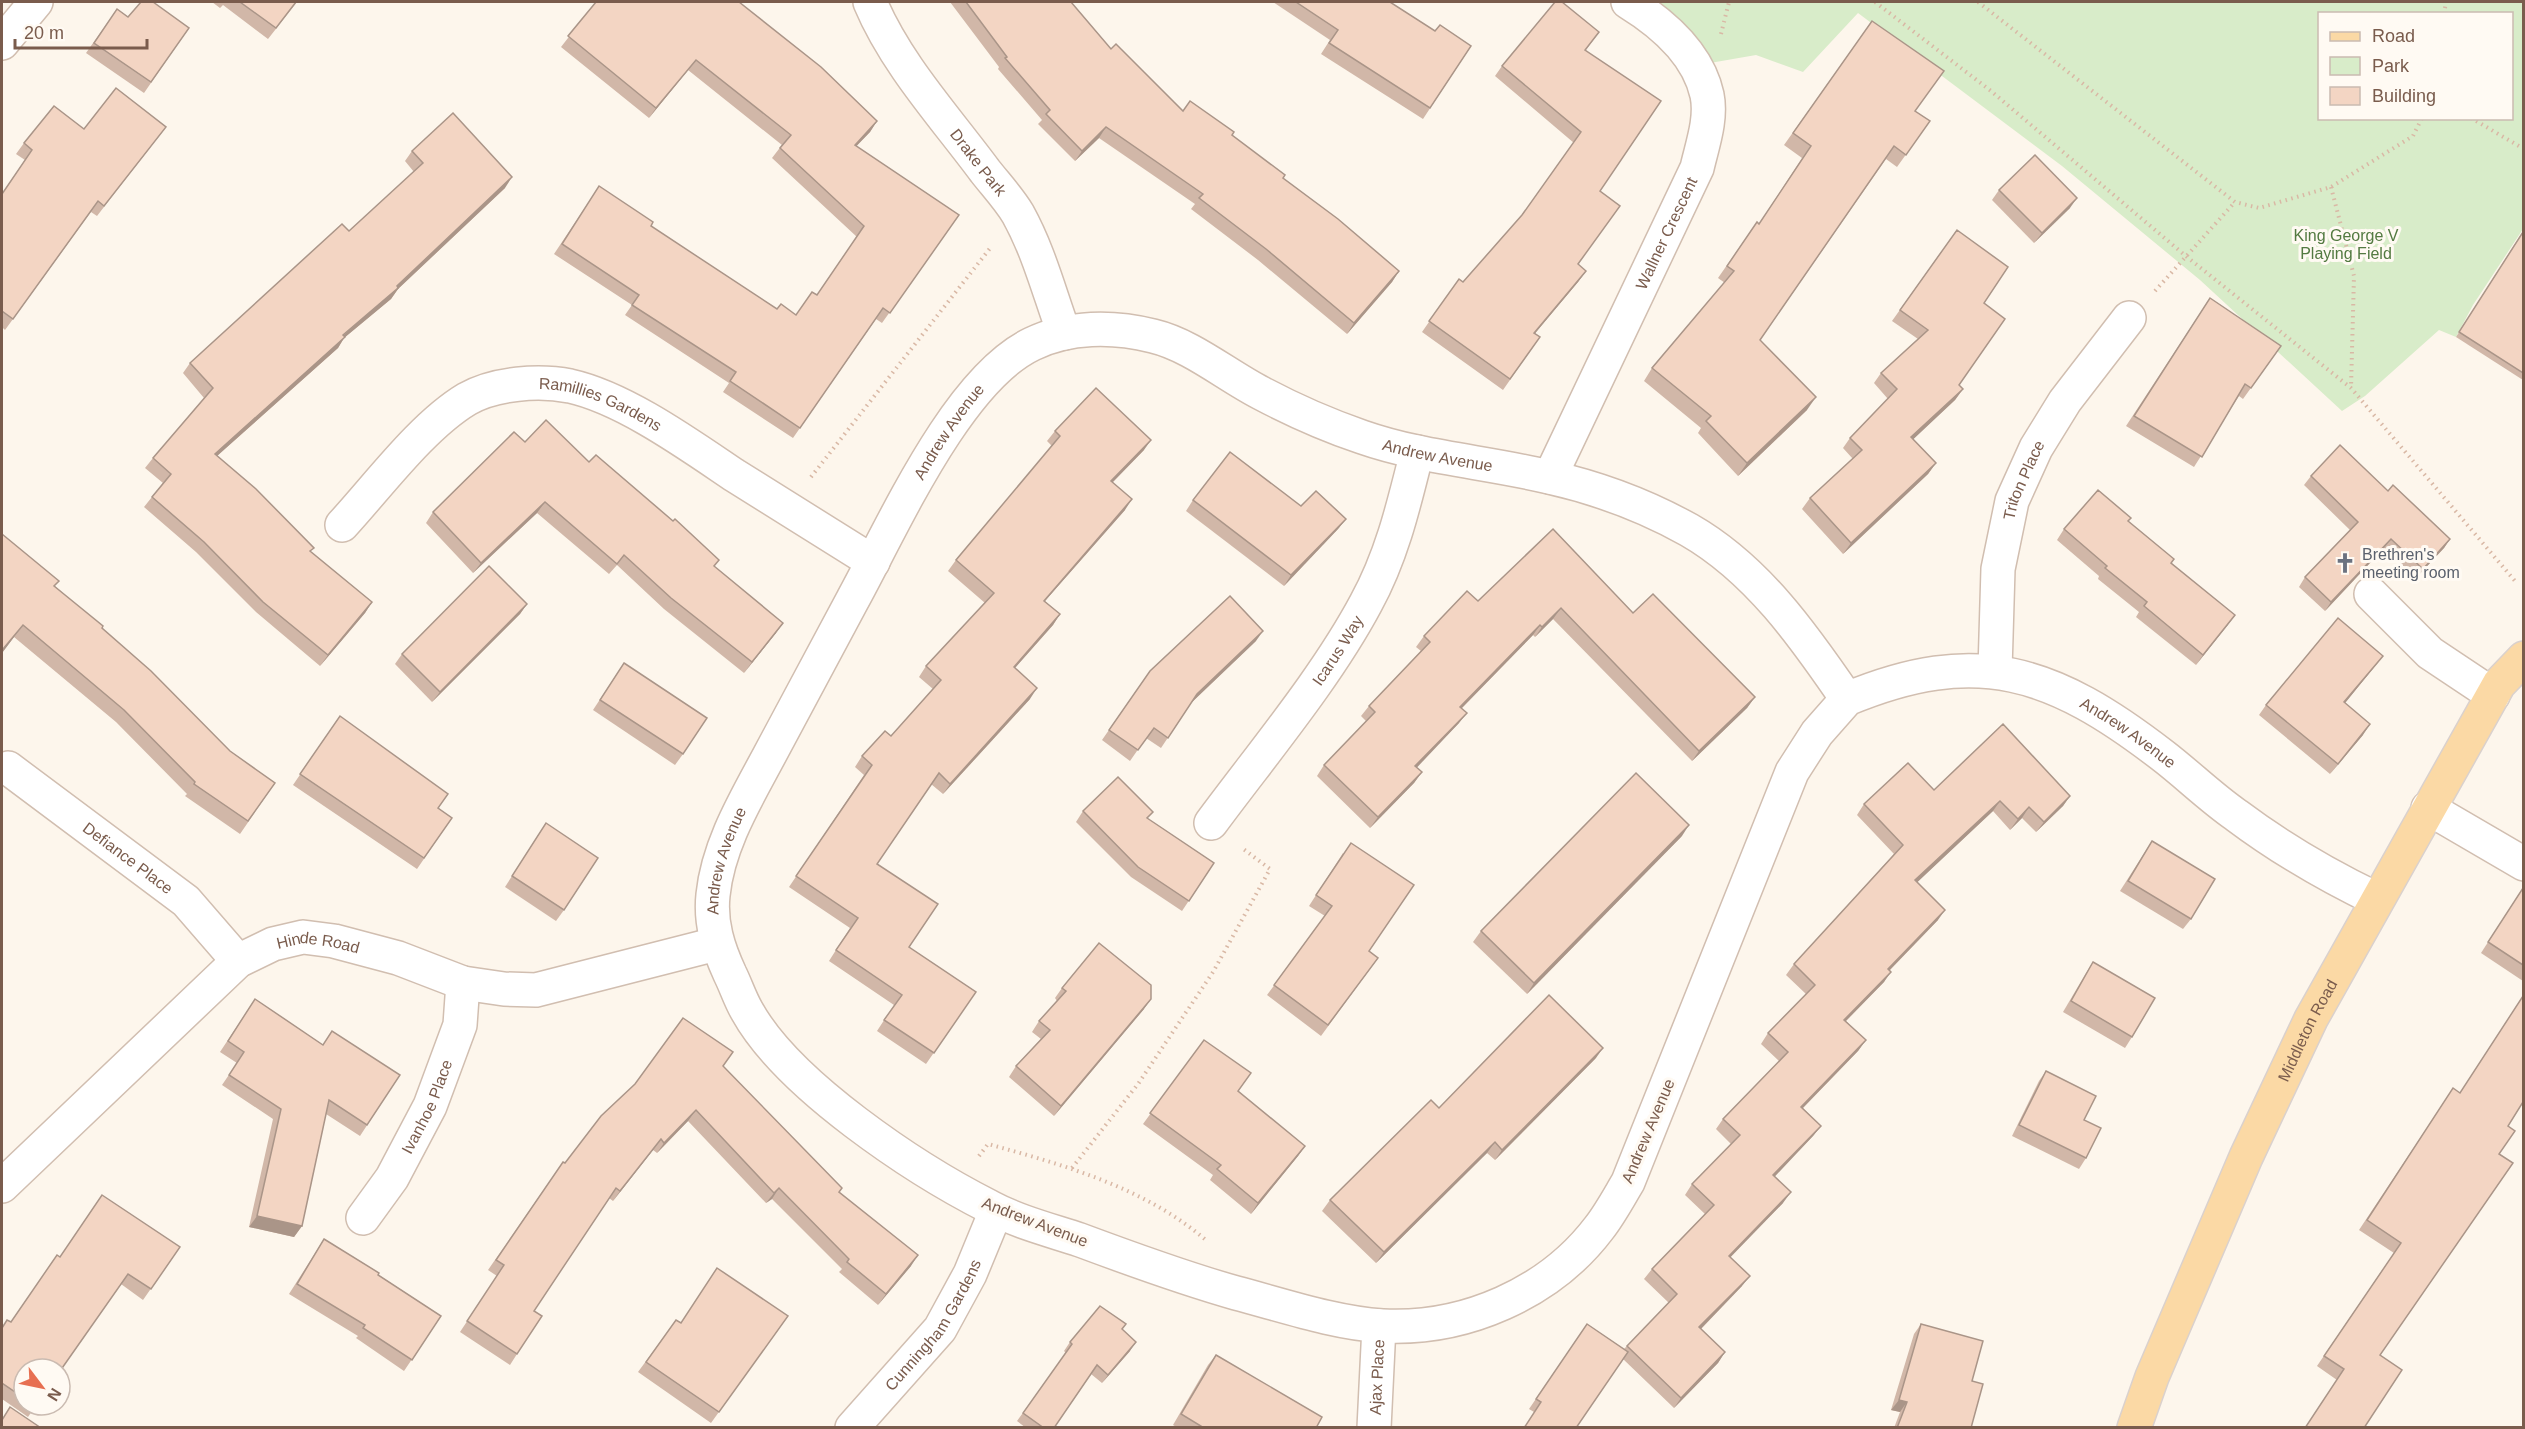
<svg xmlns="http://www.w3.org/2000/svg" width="2525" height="1429" viewBox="0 0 2525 1429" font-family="Arial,sans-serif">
<rect width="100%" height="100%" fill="#fdf6ec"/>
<!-- green -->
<path fill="#d8ecc9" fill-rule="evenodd" d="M 1636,2 L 2523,2 L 2523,229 L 2473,305 L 2456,337 L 2439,330 L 2365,396 L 2342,411 L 2200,280 L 2062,166 L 1858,13 L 1803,72 L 1756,55 L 1710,63 ZM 2320,14 L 2512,14 L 2512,118 L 2320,118 Z"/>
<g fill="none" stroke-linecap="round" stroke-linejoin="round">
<!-- minor casing -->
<g stroke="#d1beb0" stroke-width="36">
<g id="minor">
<path id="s1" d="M 870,2 C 896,64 945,117 985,171 C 996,185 1009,199 1018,214 C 1039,252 1049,292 1064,333"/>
<path d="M 2,43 L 36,2"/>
<path id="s2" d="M 1550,477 L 1697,168 C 1702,146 1712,119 1707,95 C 1698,54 1662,23 1628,2"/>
<path id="s3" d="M 342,525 C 378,486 422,426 467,399 C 495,383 539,380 570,386 C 624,398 688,444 734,475 C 780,504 827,533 873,562"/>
<path d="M 2371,594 L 2430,653 L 2493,695"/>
<path id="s4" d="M 1995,670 L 1998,569 L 2012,501 L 2036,448 L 2065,401 L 2129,318"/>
<path id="s5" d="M 1847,699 L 1817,733 L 1792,772 L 1628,1182 C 1619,1197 1610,1214 1599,1228 C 1549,1294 1464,1330 1383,1326 C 1334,1323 1282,1305 1236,1293 C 1183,1278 1131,1259 1080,1240 C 1050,1230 1018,1222 990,1207 C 915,1169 788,1085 747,1011 C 740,999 736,986 730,974 C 718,948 710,923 713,895 C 718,845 746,799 769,756 C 797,703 825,651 853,599 C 893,526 957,380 1032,344 C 1069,326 1113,326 1153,336 C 1191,345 1226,375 1261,393 C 1293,410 1327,425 1362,437 C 1422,458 1487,462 1549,477 C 1598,488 1646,506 1689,530 C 1757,569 1804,636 1847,699 C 1977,645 2053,671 2162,755 C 2187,774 2210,797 2236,815 C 2280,848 2326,875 2376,899"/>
<path id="s6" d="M 8,768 L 186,901 L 238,961"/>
<path d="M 2428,808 L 2524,864"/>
<path id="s7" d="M 1211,823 C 1262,754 1326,678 1366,603 C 1392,556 1404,504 1417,452"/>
<path id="s8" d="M 2,1186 L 238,961 L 273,944 L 303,937 L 334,941 L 398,958 L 463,983 L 504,989 L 536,990 L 716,944"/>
<path id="s9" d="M 363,1218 L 392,1178 L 430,1106 L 460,1025 L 463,983"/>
<path id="s10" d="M 852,1428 L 940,1329 L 970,1274 L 996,1211"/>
<path id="s11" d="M 1374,1428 L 1379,1326"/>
</g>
</g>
<!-- major casing -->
<g stroke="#dad1cd" stroke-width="36">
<g id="major">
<path id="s12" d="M 2134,1428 L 2152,1377 L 2246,1157 L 2311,1019 L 2499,684 L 2524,658"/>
</g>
</g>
<!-- path -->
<g stroke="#d9b8a5" stroke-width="4" stroke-dasharray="1.5 4.5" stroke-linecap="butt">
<path d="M 1875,2 L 1991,91 L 2187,257 L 2351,388 L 2515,581"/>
<path d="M 1978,2 L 2235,202 L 2259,208 L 2331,187 L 2413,136 L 2422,118"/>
<path d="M 2444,14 L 2446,2"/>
<path d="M 1721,34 L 1729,2"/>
<path d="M 2471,118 L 2524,149"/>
<path d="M 2331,187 L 2354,276 L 2351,388"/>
<path d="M 2155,291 L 2235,202"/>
<path d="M 811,477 L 991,247"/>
<path d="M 979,1156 L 988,1144 C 1064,1165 1146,1188 1207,1241"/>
<path d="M 1072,1168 L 1138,1084 L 1213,972 L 1270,869 L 1242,848"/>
</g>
<!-- minor -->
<use href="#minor" stroke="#fff" stroke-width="33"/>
<!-- major -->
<use href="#major" stroke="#fbd9a5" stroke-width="33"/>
</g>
<!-- wall -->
<g fill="#d1b7a8">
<path d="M 212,2 L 297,2 L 268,39 L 223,5 L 220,8 Z"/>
<path d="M 596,2 L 877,121 L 870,132 L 856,146 L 959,215 L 882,323 L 876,319 L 793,438 L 723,392 L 729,383 L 625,315 L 632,305 L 554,254 L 592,197 L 651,226 L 777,309 L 796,315 L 817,295 L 857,237 L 772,158 L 782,145 L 688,70 L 649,118 L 561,47 Z"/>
<path d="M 950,2 L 1071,2 L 1111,49 L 1183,111 L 1232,135 L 1283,178 L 1399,271 L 1392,282 L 1347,334 L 1258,260 L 1191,209 L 1195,204 L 1099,138 L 1075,161 L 1038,124 L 1042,120 L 998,69 L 999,67 Z"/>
<path d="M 1273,2 L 1390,2 L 1435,31 L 1471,46 L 1423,119 L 1321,54 L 1330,40 Z"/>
<path d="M 117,9 L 128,17 L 189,28 L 144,93 L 86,53 Z"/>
<path d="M 1872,21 L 1915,111 L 1930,121 L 1897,167 L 1886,159 L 1760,340 L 1807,410 L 1738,476 L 1698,433 L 1701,428 L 1644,381 L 1652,368 L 1725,283 L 1718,278 L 1757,222 L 1759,224 L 1802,158 L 1784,145 Z"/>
<path d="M 1599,32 L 1586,50 L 1600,191 L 1578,265 L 1586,271 L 1578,282 L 1535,333 L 1540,337 L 1503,390 L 1422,332 L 1459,279 L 1463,282 L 1522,215 L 1574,143 L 1495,76 L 1502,66 Z"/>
<path d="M 166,127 L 97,216 L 91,212 L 5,330 L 2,327 L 2,194 L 25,160 L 16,154 L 24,143 L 84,129 Z"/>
<path d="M 412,151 L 505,188 L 398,289 L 391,299 L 344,338 L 338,348 L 217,456 L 311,552 L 372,602 L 365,613 L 320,666 L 256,612 L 196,552 L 144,507 L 163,483 L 145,468 L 153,458 L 204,398 L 183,373 L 190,363 L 349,231 L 414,172 L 405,161 Z"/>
<path d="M 1999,190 L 2070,208 L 2034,243 L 1992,200 Z"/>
<path d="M 1957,230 L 1984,303 L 1959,385 L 1963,389 L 1955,400 L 1913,439 L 1936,463 L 1928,474 L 1843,554 L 1802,509 L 1810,498 L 1853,459 L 1843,448 L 1850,438 L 1888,399 L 1874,383 L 1881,373 L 1918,339 L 1892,321 Z"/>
<path d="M 2523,231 L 2523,380 L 2456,337 Z"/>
<path d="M 2210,298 L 2281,346 L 2243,399 L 2239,396 L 2194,467 L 2126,426 Z"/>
<path d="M 1055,431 L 1144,450 L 1113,482 L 1125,510 L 1045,601 L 1060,614 L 1053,625 L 1015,668 L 1030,699 L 943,794 L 931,784 L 877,864 L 909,947 L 976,992 L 926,1064 L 877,1031 L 894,1005 L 829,961 L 850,928 L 789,887 L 864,775 L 855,767 L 862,756 L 891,736 L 933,689 L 919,677 L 926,666 L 985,603 L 948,571 L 956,560 L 1052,446 L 1047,441 Z"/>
<path d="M 525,442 L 589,462 L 714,567 L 776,633 L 744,673 L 664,609 L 617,565 L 609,574 L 537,513 L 473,573 L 426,523 L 433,512 Z"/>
<path d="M 2311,476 L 2388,491 L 2450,539 L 2444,548 L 2416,578 L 2384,548 L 2325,611 L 2299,587 L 2305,577 L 2350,530 L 2304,485 Z"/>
<path d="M 1193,500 L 1301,506 L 1346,519 L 1338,529 L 1284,586 L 1186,511 Z"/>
<path d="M 2128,521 L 2171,564 L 2235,615 L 2196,665 L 2136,617 L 2139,612 L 2098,579 L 2099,576 L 2057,540 L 2064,529 Z"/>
<path d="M 2,534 L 55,586 L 102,628 L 230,751 L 275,783 L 240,834 L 185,796 L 187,794 L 116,722 L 14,637 L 2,653 Z"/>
<path d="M 1478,601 L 1633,613 L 1755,697 L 1747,708 L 1692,761 L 1553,619 L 1535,637 L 1533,635 L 1462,708 L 1459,723 L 1416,767 L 1422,772 L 1414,783 L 1370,828 L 1317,776 L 1324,765 L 1366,721 L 1361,716 L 1369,706 L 1421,651 L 1416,647 L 1424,636 Z"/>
<path d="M 527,604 L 520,614 L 432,702 L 395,664 L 402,654 Z"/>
<path d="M 1256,641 L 1191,703 L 1161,748 L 1146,738 L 1130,761 L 1102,740 L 1150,671 Z"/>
<path d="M 624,663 L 683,754 L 675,765 L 593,710 Z"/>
<path d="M 2375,666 L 2345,703 L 2363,735 L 2330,774 L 2259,715 L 2266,705 Z"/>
<path d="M 340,716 L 438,808 L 452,818 L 417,869 L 293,785 Z"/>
<path d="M 1934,790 L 2070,796 L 2063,806 L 2036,832 L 2022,818 L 2010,830 L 1993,811 L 1917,882 L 1938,920 L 1890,970 L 1884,982 L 1846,1021 L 1866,1040 L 1858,1051 L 1803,1108 L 1821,1126 L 1813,1136 L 1774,1176 L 1783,1203 L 1730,1257 L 1742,1286 L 1701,1329 L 1725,1352 L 1718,1363 L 1674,1408 L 1623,1359 L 1534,1412 L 1529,1409 L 1587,1324 L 1624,1349 L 1669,1303 L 1644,1279 L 1652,1269 L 1705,1214 L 1685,1195 L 1692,1184 L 1731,1144 L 1716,1129 L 1723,1119 L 1779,1061 L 1761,1044 L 1768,1033 L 1806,994 L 1786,975 L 1794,964 L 1894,854 L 1857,815 L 1864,804 Z"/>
<path d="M 1083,811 L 1148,819 L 1214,863 L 1182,911 L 1131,877 L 1076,822 Z"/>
<path d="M 546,823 L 564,910 L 556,921 L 505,887 Z"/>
<path d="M 1682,836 L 1527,994 L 1473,942 L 1481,931 Z"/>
<path d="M 2152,841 L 2191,919 L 2183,929 L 2120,891 Z"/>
<path d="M 1343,853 L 1369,951 L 1378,958 L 1321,1036 L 1267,995 L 1325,916 L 1309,906 Z"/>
<path d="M 2523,888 L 2523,981 L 2481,953 Z"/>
<path d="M 2093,962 L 2132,1037 L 2125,1048 L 2063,1012 L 2086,973 Z"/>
<path d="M 1062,988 L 1144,1009 L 1054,1116 L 1009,1077 L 1016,1066 L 1041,1039 L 1032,1032 L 1039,1021 L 1057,1001 L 1055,998 Z"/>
<path d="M 255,999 L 323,1045 L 400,1075 L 360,1136 L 326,1114 L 302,1226 L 294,1237 L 249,1227 L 273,1119 L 222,1085 L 237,1063 L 220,1052 Z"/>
<path d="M 1204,1040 L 1238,1091 L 1305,1146 L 1298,1156 L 1251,1214 L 1210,1180 L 1213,1175 L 1143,1124 Z"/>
<path d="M 1596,1058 L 1495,1160 L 1487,1153 L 1376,1263 L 1322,1211 L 1330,1200 Z"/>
<path d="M 723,1066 L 839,1192 L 911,1266 L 878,1305 L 839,1272 L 842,1269 L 772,1199 L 766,1203 L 688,1121 L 657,1153 L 653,1150 L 613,1201 L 609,1198 L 534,1311 L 517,1354 L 510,1365 L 460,1332 L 497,1276 L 488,1270 L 563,1162 L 565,1163 Z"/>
<path d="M 2046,1071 L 2084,1120 L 2086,1158 L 2079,1169 L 2012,1136 L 2039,1081 Z"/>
<path d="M 2460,1093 L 2523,1102 L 2337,1380 L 2317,1366 L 2394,1253 L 2359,1230 L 2446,1099 Z"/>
<path d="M 324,1239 L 441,1316 L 404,1371 L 356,1338 L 358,1336 L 289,1294 Z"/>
<path d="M 180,1247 L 143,1300 L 121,1284 L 24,1369 L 24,1405 L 36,1405 L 28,1417 L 2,1399 L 2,1327 L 11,1322 L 59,1257 Z"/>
<path d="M 788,1316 L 711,1423 L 638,1372 L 676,1320 L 680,1323 Z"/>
<path d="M 1921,1324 L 1972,1381 L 1971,1428 L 1894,1428 L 1900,1412 L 1891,1410 L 1914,1334 Z"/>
<path d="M 1122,1329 L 1130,1351 L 1102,1383 L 1091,1374 L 1054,1428 L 1026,1428 L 1017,1421 L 1066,1353 L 1064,1351 L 1070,1342 Z"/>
<path d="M 1216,1355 L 1316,1428 L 1178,1428 L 1173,1425 L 1208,1365 Z"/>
</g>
<!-- shaded-wall -->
<g fill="#aa9588">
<path d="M 696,60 L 688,70 L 649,118 L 656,108 Z"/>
<path d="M 877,121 L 870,132 L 847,156 L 855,145 Z"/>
<path d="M 1106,127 L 1099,138 L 1075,161 L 1082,151 Z"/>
<path d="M 512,177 L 505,188 L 398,289 L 391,299 L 344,338 L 338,348 L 208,464 L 215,454 L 397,286 Z"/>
<path d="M 2077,198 L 2070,208 L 2034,243 L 2042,233 Z"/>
<path d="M 1399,271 L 1392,282 L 1347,334 L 1354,323 Z"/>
<path d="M 1586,271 L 1578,282 L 1527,343 L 1534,333 Z"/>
<path d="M 1963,389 L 1955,400 L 1904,448 L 1911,437 Z"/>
<path d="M 1816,397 L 1807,410 L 1738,476 L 1747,463 Z"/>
<path d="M 1151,440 L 1144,450 L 1104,491 L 1111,481 Z"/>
<path d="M 1936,463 L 1928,474 L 1843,554 L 1851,543 Z"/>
<path d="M 1132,499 L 1125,510 L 1036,611 L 1044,601 Z"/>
<path d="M 545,502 L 537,513 L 473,573 L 481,563 Z"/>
<path d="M 1346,519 L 1338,529 L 1284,586 L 1291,575 Z"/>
<path d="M 2391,539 L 2384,548 L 2325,611 L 2331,602 Z"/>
<path d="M 2450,539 L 2444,548 L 2416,578 L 2423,569 Z"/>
<path d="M 372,602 L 365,613 L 320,666 L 328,655 Z"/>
<path d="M 527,604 L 520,614 L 432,702 L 440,692 Z"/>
<path d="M 1561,608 L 1553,619 L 1535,637 L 1542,627 Z"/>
<path d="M 1060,614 L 1053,625 L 1006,678 L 1014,667 Z"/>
<path d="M 2235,615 L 2227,626 L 2196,665 L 2203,655 Z"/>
<path d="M 783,623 L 776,633 L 744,673 L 752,662 Z"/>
<path d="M 23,625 L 2,653 L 3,649 Z"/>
<path d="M 1540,625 L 1533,635 L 1453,717 L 1460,707 Z"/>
<path d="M 1263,631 L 1256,641 L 1190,704 L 1197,694 Z"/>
<path d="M 2383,656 L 2375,666 L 2337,713 L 2344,702 Z"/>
<path d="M 1037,688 L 1030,699 L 943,794 L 950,784 Z"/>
<path d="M 1755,697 L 1747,708 L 1692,761 L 1699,751 Z"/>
<path d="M 1467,713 L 1459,723 L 1408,777 L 1415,766 Z"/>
<path d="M 2370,724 L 2363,735 L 2330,774 Z"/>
<path d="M 1422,772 L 1414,783 L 1370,828 L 1378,817 Z"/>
<path d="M 2070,796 L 2063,806 L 2036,832 L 2044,822 Z"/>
<path d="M 2000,801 L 1993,811 L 1908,891 L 1915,880 Z"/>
<path d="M 2029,807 L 2022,818 L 2010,830 L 2018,819 Z"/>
<path d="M 1689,825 L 1682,836 L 1527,994 L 1534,983 Z"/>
<path d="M 1945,910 L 1938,920 L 1881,979 L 1888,969 Z"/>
<path d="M 1891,972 L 1884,982 L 1837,1030 L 1844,1020 Z"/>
<path d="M 1151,999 L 1144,1009 L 1054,1116 L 1061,1106 Z"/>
<path d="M 1866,1040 L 1858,1051 L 1794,1117 L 1801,1107 Z"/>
<path d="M 1603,1048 L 1596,1058 L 1495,1160 L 1502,1150 Z"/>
<path d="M 696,1110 L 688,1121 L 657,1153 L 664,1143 Z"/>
<path d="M 1821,1126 L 1813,1136 L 1766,1186 L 1773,1175 Z"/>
<path d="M 661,1139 L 653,1150 L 613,1201 L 620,1191 Z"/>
<path d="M 1495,1142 L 1487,1153 L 1376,1263 L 1384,1252 Z"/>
<path d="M 1305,1146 L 1298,1156 L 1251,1214 L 1258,1203 Z"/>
<path d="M 779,1188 L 772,1199 L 766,1203 L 774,1193 Z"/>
<path d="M 1791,1192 L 1783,1203 L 1722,1266 L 1729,1256 Z"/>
<path d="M 257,1216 L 302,1226 L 294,1237 L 249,1227 Z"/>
<path d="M 918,1255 L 911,1266 L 878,1305 L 886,1294 Z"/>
<path d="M 1750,1276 L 1742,1286 L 1692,1338 L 1699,1327 Z"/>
<path d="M 1136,1342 L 1130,1351 L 1102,1383 L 1108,1375 Z"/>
<path d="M 1725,1352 L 1718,1363 L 1674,1408 L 1681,1398 Z"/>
<path d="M 1899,1400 L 1907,1402 L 1900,1412 L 1891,1410 Z"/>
</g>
<!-- building -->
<g fill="#f3d5c3" stroke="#aa9588" stroke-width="1.5">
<path d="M 141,2 L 153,2 L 189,28 L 151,82 L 94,43 L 117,9 L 128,17 Z"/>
<path d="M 240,2 L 296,2 L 276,28 Z"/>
<path d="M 596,2 L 739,2 L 821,67 L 877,121 L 855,145 L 959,215 L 890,313 L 883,308 L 800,428 L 730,381 L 736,372 L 632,305 L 639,295 L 562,244 L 599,186 L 653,222 L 651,226 L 777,309 L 781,304 L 796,315 L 812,292 L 817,295 L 864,226 L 780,148 L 791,135 L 696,60 L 656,108 L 568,36 Z"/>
<path d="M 966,2 L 1071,2 L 1111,49 L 1116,44 L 1183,111 L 1190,101 L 1234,132 L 1232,135 L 1285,175 L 1283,178 L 1338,219 L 1399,271 L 1354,323 L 1266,249 L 1199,198 L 1203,194 L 1106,127 L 1082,151 L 1046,114 L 1050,110 L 1005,58 L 1007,57 Z"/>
<path d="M 1296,2 L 1390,2 L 1435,31 L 1440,25 L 1471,46 L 1430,108 L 1329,43 L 1338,30 Z"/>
<path d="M 1555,2 L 1562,2 L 1599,32 L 1585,50 L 1661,101 L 1600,191 L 1620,206 L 1578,264 L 1586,271 L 1534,333 L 1540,337 L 1510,379 L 1429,321 L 1459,279 L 1463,282 L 1522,215 L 1581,132 L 1502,66 Z"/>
<path d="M 1872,21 L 1944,71 L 1915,111 L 1930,121 L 1906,155 L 1894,146 L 1760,340 L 1816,397 L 1747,463 L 1706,421 L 1711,416 L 1652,368 L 1734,271 L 1727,266 L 1757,222 L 1759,224 L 1811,146 L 1793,133 Z"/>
<path d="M 116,88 L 166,127 L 104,206 L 98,201 L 13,319 L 2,311 L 2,194 L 32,150 L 24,143 L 54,106 L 84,129 Z"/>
<path d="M 453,113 L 512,177 L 397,286 L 398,288 L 343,335 L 345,337 L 215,454 L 256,489 L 314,548 L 310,551 L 372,602 L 328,655 L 263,602 L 204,542 L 152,497 L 171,474 L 153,458 L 213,388 L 190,363 L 342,224 L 349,231 L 423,163 L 412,151 Z"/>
<path d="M 2035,155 L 2077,198 L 2042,233 L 1999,190 Z"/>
<path d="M 1957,230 L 2008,267 L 1984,303 L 2005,319 L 1959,385 L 1963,389 L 1911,437 L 1936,463 L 1851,543 L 1810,498 L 1862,450 L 1850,438 L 1897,389 L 1881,373 L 1928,330 L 1900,310 Z"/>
<path d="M 2523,232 L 2523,373 L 2459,332 Z"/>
<path d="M 2210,298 L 2281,346 L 2251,388 L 2245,384 L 2202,457 L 2134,416 Z"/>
<path d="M 1096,388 L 1151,440 L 1111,481 L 1132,499 L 1044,601 L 1060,614 L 1014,667 L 1037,688 L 950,784 L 939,773 L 877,864 L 938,904 L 909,947 L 976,992 L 934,1053 L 884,1020 L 902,995 L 836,950 L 858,918 L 796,876 L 872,765 L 862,756 L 885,731 L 891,736 L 941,680 L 926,666 L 994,593 L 956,560 L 1060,436 L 1055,431 Z"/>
<path d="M 546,420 L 589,462 L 596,455 L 673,521 L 675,519 L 719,560 L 714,566 L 783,623 L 752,662 L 671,598 L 624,555 L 617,564 L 545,502 L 481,563 L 433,512 L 514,432 L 525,442 Z"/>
<path d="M 2340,445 L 2388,491 L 2393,485 L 2450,539 L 2423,569 L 2391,539 L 2331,602 L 2305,577 L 2358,522 L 2311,476 Z"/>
<path d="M 1230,452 L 1301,506 L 1316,491 L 1346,519 L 1291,575 L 1193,500 Z"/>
<path d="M 2098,490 L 2131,518 L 2128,521 L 2174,559 L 2171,563 L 2235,615 L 2203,655 L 2144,606 L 2147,602 L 2105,568 L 2107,566 L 2064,529 Z"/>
<path d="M 1553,529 L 1633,613 L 1653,594 L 1755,697 L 1699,751 L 1561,608 L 1542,627 L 1540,625 L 1460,707 L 1467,713 L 1415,766 L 1422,772 L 1378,817 L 1324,765 L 1375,712 L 1369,706 L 1430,642 L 1424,636 L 1467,591 L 1478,601 Z"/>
<path d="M 2,534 L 59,581 L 54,586 L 103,626 L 102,628 L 151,671 L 230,751 L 275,783 L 248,821 L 194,784 L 195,782 L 124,710 L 23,625 L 3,649 L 2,648 Z"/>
<path d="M 489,566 L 527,604 L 440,692 L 402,654 Z"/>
<path d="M 1230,596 L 1263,631 L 1197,694 L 1168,738 L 1154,728 L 1138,750 L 1109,730 L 1150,671 Z"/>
<path d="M 2338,618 L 2383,656 L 2344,702 L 2370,724 L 2338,764 L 2266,705 Z"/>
<path d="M 624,663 L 707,718 L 683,754 L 600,700 Z"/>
<path d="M 340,716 L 448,794 L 438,808 L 452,818 L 424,858 L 300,774 Z"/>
<path d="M 2003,724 L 2070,796 L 2044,822 L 2029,807 L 2018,819 L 2000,801 L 1915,880 L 1945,910 L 1888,969 L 1891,972 L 1844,1020 L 1866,1040 L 1801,1107 L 1821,1126 L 1773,1175 L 1791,1192 L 1729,1256 L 1750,1276 L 1699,1327 L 1725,1352 L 1681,1398 L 1627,1346 L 1677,1294 L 1652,1269 L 1714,1205 L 1692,1184 L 1740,1135 L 1723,1119 L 1788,1052 L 1768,1033 L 1815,985 L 1794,964 L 1903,845 L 1864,804 L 1908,763 L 1934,790 Z"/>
<path d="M 1636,773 L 1689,825 L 1534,983 L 1481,931 Z"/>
<path d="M 1118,777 L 1153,812 L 1147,818 L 1214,863 L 1189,901 L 1138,867 L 1083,811 Z"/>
<path d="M 546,823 L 598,858 L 564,910 L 512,876 Z"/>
<path d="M 2152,841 L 2215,879 L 2191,919 L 2128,881 Z"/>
<path d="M 1351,843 L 1414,885 L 1369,951 L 1378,958 L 1328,1025 L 1274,985 L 1332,906 L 1316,895 Z"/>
<path d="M 2523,888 L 2523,965 L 2488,942 Z"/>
<path d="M 1099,943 L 1151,985 L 1151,999 L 1061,1106 L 1016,1066 L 1050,1030 L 1039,1021 L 1066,991 L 1062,988 Z"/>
<path d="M 2093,962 L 2155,998 L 2132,1037 L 2071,1001 Z"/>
<path d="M 1549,995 L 1603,1048 L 1502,1150 L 1495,1142 L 1384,1252 L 1330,1200 L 1431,1100 L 1439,1108 Z"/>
<path d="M 2523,996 L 2523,1102 L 2508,1126 L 2515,1131 L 2499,1154 L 2513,1163 L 2380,1355 L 2402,1370 L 2364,1428 L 2305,1428 L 2344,1369 L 2324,1356 L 2401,1243 L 2367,1220 L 2453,1088 L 2460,1093 Z"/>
<path d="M 255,999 L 323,1045 L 332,1031 L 400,1075 L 367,1125 L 329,1100 L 302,1226 L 257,1216 L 281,1109 L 229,1075 L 244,1052 L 228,1041 Z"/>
<path d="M 683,1018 L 733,1052 L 723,1066 L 842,1188 L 839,1192 L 918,1255 L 886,1294 L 847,1262 L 849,1259 L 779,1188 L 774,1193 L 696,1110 L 664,1143 L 661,1139 L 620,1191 L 616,1188 L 534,1311 L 542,1316 L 517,1354 L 467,1321 L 504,1265 L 496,1260 L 563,1162 L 565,1163 L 601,1116 L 635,1084 Z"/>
<path d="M 1204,1040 L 1251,1073 L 1238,1091 L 1305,1146 L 1258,1203 L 1217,1169 L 1221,1165 L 1150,1113 Z"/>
<path d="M 2046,1071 L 2096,1096 L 2084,1120 L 2101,1128 L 2086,1158 L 2019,1125 Z"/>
<path d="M 102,1195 L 180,1247 L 151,1289 L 128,1274 L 60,1371 L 60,1369 L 24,1369 L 24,1398 L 2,1383 L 2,1328 L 7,1320 L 11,1322 L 57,1255 L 60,1257 Z"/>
<path d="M 324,1239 L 379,1273 L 378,1275 L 441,1316 L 412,1360 L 363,1328 L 365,1325 L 297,1284 Z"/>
<path d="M 717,1268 L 788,1316 L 719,1412 L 646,1362 L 676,1320 L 681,1323 Z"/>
<path d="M 1100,1306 L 1126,1324 L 1122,1329 L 1136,1342 L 1108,1375 L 1097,1365 L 1054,1428 L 1044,1428 L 1023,1413 L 1072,1344 L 1070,1342 Z"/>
<path d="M 1587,1324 L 1628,1352 L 1576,1428 L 1524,1428 L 1541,1402 L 1536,1399 Z"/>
<path d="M 1921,1324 L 1983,1341 L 1972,1381 L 1983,1384 L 1971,1428 L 1897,1428 L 1907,1402 L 1899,1400 Z"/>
<path d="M 1216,1355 L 1322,1417 L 1316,1428 L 1204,1428 L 1181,1414 Z"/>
<path d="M 10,1407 L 41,1428 L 2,1428 L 2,1420 Z"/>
</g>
<!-- icons -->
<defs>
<g id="church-bare" transform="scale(1.62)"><path d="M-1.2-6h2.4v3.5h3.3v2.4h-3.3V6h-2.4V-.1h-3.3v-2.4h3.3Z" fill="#6b7280" stroke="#fffaf3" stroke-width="2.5" paint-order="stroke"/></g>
</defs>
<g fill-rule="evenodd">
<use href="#church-bare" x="2345" y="563"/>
</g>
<g text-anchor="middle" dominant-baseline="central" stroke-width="6" stroke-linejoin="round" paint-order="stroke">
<!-- street labels -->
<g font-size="16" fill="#7a5c4d" stroke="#fffaf3">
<text stroke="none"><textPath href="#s1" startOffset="194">Drake Park</textPath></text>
<text stroke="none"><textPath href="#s2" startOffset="270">Wallner Crescent</textPath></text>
<text stroke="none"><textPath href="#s3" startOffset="318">Ramillies Gardens</textPath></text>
<text stroke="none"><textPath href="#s5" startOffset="2206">Andrew Avenue</textPath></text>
<text stroke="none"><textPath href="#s5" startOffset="2763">Andrew Avenue</textPath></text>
<text stroke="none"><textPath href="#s4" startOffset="194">Triton Place</textPath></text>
<text stroke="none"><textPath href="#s7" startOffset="214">Icarus Way</textPath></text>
<text stroke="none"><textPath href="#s5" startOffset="3560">Andrew Avenue</textPath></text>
<text stroke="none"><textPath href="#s6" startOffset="150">Defiance Place</textPath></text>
<text stroke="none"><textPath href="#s5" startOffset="1720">Andrew Avenue</textPath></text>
<text stroke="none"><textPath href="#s8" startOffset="411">Hinde Road</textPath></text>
<text stroke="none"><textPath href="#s12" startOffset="434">Middleton Road</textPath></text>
<text stroke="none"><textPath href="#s9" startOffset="129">Ivanhoe Place</textPath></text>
<text transform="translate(1648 1131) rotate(-67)">Andrew Avenue</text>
<text transform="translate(1035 1222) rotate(21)">Andrew Avenue</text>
<text stroke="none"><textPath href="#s10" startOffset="132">Cunningham Gardens</textPath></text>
<text stroke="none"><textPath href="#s11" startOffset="51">Ajax Place</textPath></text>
</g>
<!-- park labels -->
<g font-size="16" fill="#537a41" stroke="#fffaf3">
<text x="2346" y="235">King George V<tspan x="2346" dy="18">Playing Field</tspan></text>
</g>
<!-- worship labels -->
<g font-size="16" fill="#5b616d" stroke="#fffaf3" text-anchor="start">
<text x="2362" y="554">Brethren's<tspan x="2362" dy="18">meeting room</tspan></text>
</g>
</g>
<!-- border -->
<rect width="2525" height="1429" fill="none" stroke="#7a5c4d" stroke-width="6"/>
<!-- legend -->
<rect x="2318" y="12" width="195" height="108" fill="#fffaf3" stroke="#cabbb1" stroke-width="1.5"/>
<rect x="2330" y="32" width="30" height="9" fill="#fbd9a5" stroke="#cabbb1" stroke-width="1.5"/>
<text x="2372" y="42" font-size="18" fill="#7a5c4d">Road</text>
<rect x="2330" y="57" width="30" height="18" fill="#d8ecc9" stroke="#cabbb1" stroke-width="1.5"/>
<text x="2372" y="72" font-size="18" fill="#7a5c4d">Park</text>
<rect x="2330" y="87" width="30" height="18" fill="#f3d5c3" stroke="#cabbb1" stroke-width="1.5"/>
<text x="2372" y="102" font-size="18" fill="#7a5c4d">Building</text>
<!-- north arrow -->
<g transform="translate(42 1387) rotate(122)"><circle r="28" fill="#fffaf3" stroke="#cabbb1" stroke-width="1.5"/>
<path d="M0-4.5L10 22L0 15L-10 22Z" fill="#e76f51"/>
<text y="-9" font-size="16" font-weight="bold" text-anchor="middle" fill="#7a5c4d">N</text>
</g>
<!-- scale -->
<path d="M15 39v9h132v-9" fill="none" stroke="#7a5c4d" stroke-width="3"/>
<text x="24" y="39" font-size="18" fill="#7a5c4d" stroke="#fffaf3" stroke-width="4.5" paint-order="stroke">20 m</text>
</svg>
